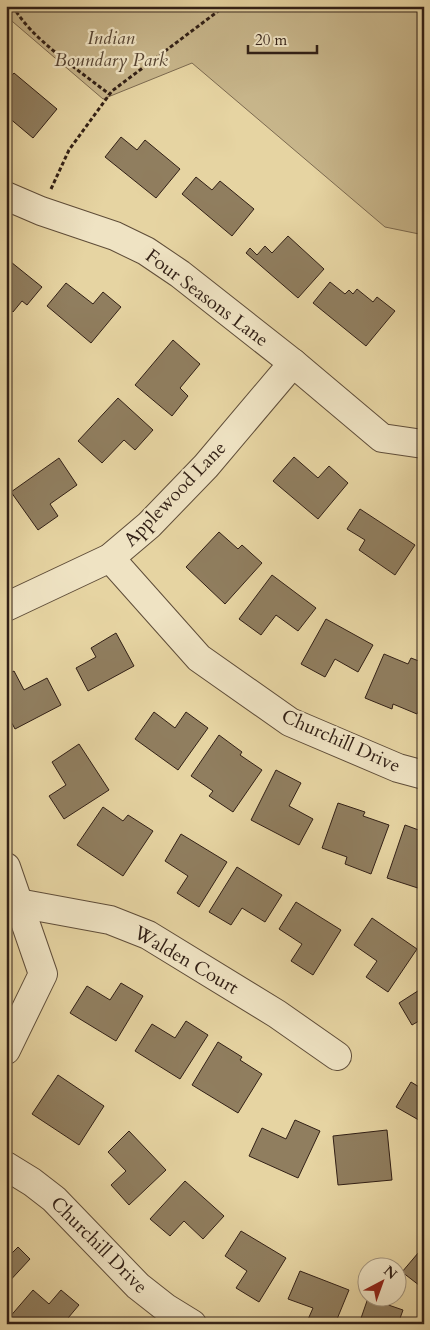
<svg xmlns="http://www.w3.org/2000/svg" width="430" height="1330" viewBox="0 0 430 1330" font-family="Cardo,serif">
<rect width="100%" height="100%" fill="#e6d4a2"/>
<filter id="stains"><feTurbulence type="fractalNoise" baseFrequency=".004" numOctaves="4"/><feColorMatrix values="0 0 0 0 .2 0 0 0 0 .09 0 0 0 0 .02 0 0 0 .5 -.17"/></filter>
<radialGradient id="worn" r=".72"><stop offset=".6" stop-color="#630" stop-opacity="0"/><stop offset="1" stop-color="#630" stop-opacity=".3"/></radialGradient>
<!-- green -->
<path fill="#c7b58a" stroke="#7c6a50" d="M 6,6 L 424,6 L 424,235 L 385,227 L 192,63 L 103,99 L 6,16 Z"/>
<!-- building -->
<g fill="#907e5f" stroke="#322016">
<path d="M 14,73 L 57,109 L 33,138 L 8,117 L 6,119 L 6,82 Z"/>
<path d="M 121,137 L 137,150 L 145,140 L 180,169 L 156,198 L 105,157 Z"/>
<path d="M 196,177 L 212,190 L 220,181 L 254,209 L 232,236 L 182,194 Z"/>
<path d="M 288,236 L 324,269 L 298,298 L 246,253 L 250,248 L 257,255 L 265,246 L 272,253 Z"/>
<path d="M 6,258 L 42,287 L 27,305 L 22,301 L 13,312 L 6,306 Z"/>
<path d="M 330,282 L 345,294 L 349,290 L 353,294 L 357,289 L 373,302 L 377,297 L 395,311 L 366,346 L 313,303 Z"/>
<path d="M 66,283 L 93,304 L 103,292 L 121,307 L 91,343 L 47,306 Z"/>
<path d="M 173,340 L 200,364 L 180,388 L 188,396 L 172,416 L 135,385 Z"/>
<path d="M 118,398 L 153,430 L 135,450 L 124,440 L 102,463 L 78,441 Z"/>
<path d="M 294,457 L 318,478 L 329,466 L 348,483 L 318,519 L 273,481 Z"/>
<path d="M 59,458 L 77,485 L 50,504 L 58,516 L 38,530 L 11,492 Z"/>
<path d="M 360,509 L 415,545 L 395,575 L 359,550 L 365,540 L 347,529 Z"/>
<path d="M 219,532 L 238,549 L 242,545 L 262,563 L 225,604 L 186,567 Z"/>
<path d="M 272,575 L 316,608 L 298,631 L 276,615 L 261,635 L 239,619 Z"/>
<path d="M 326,619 L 373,645 L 358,672 L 335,659 L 325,677 L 301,664 Z"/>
<path d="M 116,633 L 134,666 L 88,691 L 76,668 L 96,657 L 91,648 Z"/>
<path d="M 384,654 L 408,664 L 411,658 L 424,663 L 424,699 L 417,714 L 393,704 L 392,709 L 365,698 Z"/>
<path d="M 14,671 L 24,690 L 47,678 L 61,705 L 15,729 L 6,712 L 6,675 Z"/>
<path d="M 154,712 L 175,728 L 186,712 L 208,728 L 178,770 L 135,739 Z"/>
<path d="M 219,735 L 242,752 L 240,755 L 262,770 L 233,812 L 209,796 L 213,791 L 191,776 Z"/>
<path d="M 79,744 L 109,790 L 64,819 L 49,796 L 66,785 L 52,762 Z"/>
<path d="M 276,770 L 301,783 L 289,806 L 313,819 L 299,845 L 251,820 Z"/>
<path d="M 338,803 L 365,812 L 363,816 L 389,825 L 371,874 L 345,864 L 347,857 L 322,848 Z"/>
<path d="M 103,807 L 123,821 L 128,815 L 153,831 L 123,876 L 77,845 Z"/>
<path d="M 405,825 L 424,832 L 424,890 L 387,878 Z"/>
<path d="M 181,834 L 227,862 L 199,907 L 177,893 L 188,876 L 165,861 Z"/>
<path d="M 237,867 L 282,895 L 265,922 L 242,908 L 231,925 L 209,912 Z"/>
<path d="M 296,902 L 341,930 L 313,975 L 291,961 L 302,944 L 279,929 Z"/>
<path d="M 372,918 L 417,949 L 388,992 L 366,977 L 377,961 L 354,945 Z"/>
<path d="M 121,983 L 143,996 L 116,1041 L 70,1013 L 87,986 L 110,1000 Z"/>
<path d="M 424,987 L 424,1018 L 412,1025 L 399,1003 Z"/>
<path d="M 186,1021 L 208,1035 L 180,1079 L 135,1051 L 152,1024 L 175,1038 Z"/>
<path d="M 218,1042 L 242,1057 L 240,1060 L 262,1074 L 238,1113 L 192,1085 Z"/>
<path d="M 58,1075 L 104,1106 L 79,1145 L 32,1114 Z"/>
<path d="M 411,1082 L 424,1090 L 424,1123 L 396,1107 Z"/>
<path d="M 295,1120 L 320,1131 L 298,1178 L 249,1156 L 262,1128 L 286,1139 Z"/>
<path d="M 387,1130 L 392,1180 L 338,1185 L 333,1136 Z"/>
<path d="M 129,1131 L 166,1170 L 129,1205 L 111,1185 L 126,1171 L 108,1152 Z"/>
<path d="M 185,1181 L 224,1216 L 203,1239 L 184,1221 L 170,1236 L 150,1219 Z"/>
<path d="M 241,1231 L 286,1258 L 259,1302 L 236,1288 L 247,1271 L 225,1256 Z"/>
<path d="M 424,1246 L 424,1289 L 402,1272 Z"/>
<path d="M 18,1247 L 30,1259 L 6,1285 L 6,1259 Z"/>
<path d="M 300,1271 L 349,1290 L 335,1324 L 306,1324 L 313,1308 L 288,1299 Z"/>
<path d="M 33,1290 L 49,1304 L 61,1290 L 79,1305 L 63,1324 L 13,1324 L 8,1319 Z"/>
<path d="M 368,1298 L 403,1310 L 398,1324 L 359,1324 Z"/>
</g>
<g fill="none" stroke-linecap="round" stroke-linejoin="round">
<!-- minor casing -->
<g stroke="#5f4d39" stroke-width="30">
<g id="minor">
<path d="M 6,196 L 41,211 L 115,236 L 146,251 L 180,274 L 293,363 L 382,438 L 423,444"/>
<path d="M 110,558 L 199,658 L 290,722 L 398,768 L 424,775"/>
<path d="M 6,607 L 110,558 L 149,525 L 206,466 L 293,363"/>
<path d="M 6,867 L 43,974 L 6,1050"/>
<path d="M 18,903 L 110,920 L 148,935 L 277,1014 L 337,1056"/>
<path d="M 6,1166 L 32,1182 L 54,1199 L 138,1286 L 166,1308 L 192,1324"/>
</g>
</g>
<!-- path -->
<g stroke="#322016" stroke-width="3" stroke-dasharray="4 2.5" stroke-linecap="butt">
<path d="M 13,6 C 30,38 80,71 109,94"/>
<path d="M 51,189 L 69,150 L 112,91 L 225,6"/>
</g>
<!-- minor -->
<use href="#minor" stroke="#efe3c3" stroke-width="28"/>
</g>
<g text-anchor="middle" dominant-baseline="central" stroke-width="4.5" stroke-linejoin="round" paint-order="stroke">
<!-- park labels -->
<g font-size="19" font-style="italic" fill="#574533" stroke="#efe3c3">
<text x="111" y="38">Indian<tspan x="111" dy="22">Boundary Park</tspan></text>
</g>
<!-- street labels -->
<g font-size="19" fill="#322016" stroke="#efe3c3">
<text transform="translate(207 298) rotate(37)">Four Seasons Lane</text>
<text transform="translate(175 494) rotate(-46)">Applewood Lane</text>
<text transform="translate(341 741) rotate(24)">Churchill Drive</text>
<text transform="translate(186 960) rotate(30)">Walden Court</text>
<text transform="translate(99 1245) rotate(45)">Churchill Drive</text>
</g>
</g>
<!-- margin -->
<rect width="430" height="1330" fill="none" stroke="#e6d4a2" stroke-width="25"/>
<rect x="8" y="8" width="415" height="1315" fill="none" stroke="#322016" stroke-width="2.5"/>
<rect x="12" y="12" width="405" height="1305" fill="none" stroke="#322016"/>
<!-- north arrow -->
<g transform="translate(382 1282) rotate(41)"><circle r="24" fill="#efe3c3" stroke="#a3957e"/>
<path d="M0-4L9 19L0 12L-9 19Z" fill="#8f2418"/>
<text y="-8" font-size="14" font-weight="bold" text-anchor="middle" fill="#322016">N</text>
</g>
<!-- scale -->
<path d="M248 45v8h69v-8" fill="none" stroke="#322016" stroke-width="2.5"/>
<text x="255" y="45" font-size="15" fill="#322016" stroke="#efe3c3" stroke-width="4" paint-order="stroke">20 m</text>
<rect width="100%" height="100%" filter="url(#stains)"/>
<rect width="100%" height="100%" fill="url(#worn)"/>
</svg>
